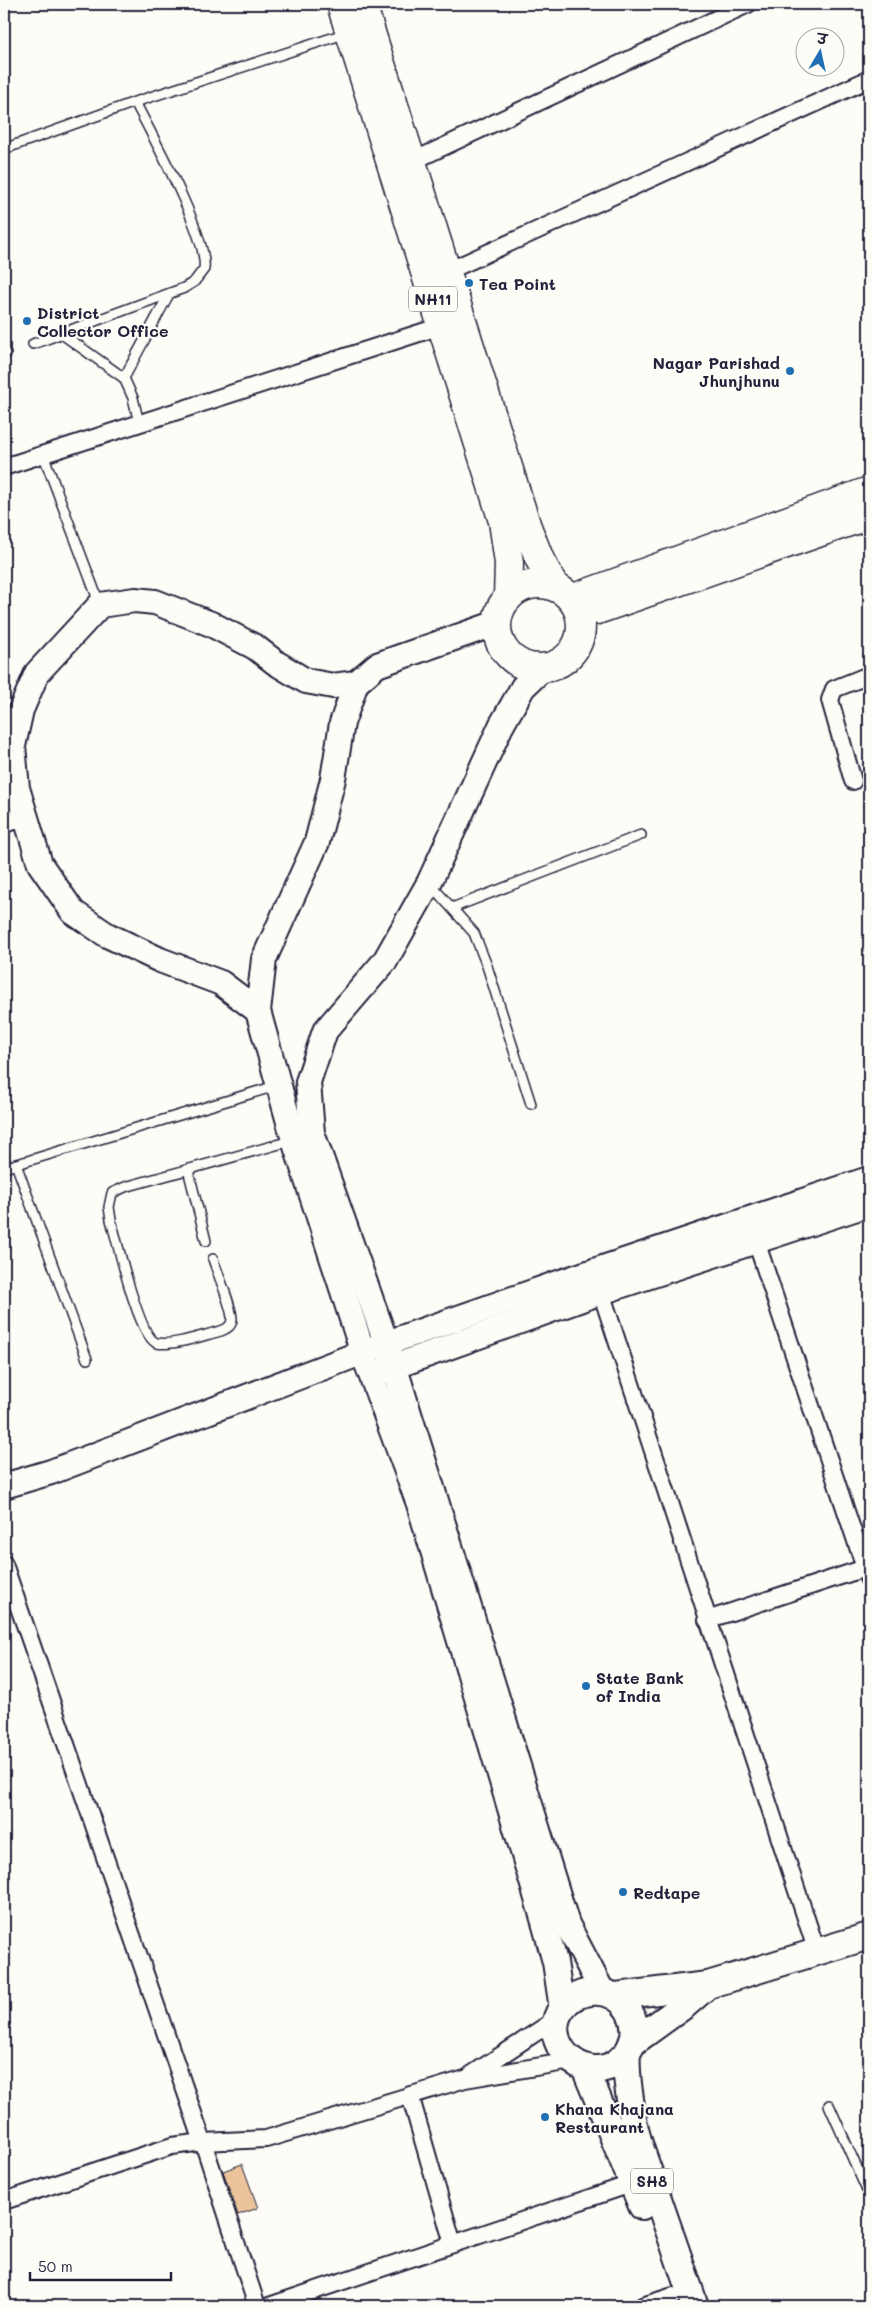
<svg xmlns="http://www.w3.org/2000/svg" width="873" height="2310" viewBox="0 0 873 2310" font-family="Mali,'Playpen Sans Deva',sans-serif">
<rect width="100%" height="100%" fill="#fdfcf7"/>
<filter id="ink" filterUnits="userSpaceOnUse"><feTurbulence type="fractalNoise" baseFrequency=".02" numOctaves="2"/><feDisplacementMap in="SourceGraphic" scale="10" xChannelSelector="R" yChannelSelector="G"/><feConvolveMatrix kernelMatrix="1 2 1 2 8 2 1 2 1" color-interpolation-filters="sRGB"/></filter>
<g filter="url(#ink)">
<!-- building -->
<path fill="#ecc49c" stroke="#22223b" d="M 242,2164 L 258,2208 L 238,2215 L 223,2171 Z"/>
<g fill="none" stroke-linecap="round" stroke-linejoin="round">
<!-- lane casing -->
<g stroke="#22223b" stroke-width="12">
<g id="lane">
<path d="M 4,149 L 135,102 L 347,33"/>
<path d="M 62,334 L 124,378 L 133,398 L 139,423"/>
<path d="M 33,344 L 184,288 L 194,282 L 204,269 C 209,239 151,133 135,102"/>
<path d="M 4,355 L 6,354"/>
<path d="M 124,378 L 169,294"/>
<path d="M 43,454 L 100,605"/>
<path d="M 431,885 L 474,933 L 487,966 L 531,1104"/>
<path d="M 452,908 L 641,835"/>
<path d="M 16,1164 L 87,1359"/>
<path d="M 4,1168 L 279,1085"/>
<path d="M 188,1169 L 206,1241"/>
<path d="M 213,1259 C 217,1272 233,1309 232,1320 C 231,1327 226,1329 221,1331 C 204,1335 174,1346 157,1343 C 139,1339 117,1240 111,1220 L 109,1207 L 112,1193 L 125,1187 L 294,1140"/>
<path d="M 829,2105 L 869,2195"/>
<path d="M 4,2302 L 5,2306"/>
</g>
</g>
<!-- street casing -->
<g stroke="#22223b" stroke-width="20">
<g id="street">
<path d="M 413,161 L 748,4"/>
<path d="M 448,271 L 869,79"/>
<path d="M 4,467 L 441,326"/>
<path d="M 853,781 L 830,700 L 834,689 L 869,675"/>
<path d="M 4,824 L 25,818"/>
<path d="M 756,1241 L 869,1580"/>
<path d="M 601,1292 L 817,1952"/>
<path d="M 4,1564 L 203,2142 L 257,2306"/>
<path d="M 707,1620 L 865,1568"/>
<path d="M 471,2075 L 558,2018"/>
<path d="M 410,2095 L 453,2244"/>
<path d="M 4,2201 L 172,2146 L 203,2142 L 266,2139 L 465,2079 L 571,2061"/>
<path d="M 269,2306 L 634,2183"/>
<path d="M 642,2306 L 673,2296"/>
</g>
</g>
<!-- secondary casing -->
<g stroke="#22223b" stroke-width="28">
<g id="secondary">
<path d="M 497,623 L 377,665 L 356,683 L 342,723 L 333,779 L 317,842 L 264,959 L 258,1011 L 294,1140 L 363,1353 L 419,1504 L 544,1922 L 555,1962 L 562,2009"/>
<path d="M 543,668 L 523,687 L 501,726 L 429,883 L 385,961 L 325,1031 L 308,1082 L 312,1133 L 394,1365 L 567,1924 L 602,1991"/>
<path d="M 258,1011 L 221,983 L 160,960 L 107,935 L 73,912 L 40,864 L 17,788 L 13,746 L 21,710 L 37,673 L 100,605 L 135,600 L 155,602 L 211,624 L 255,647 L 276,663 L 306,681 L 333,686 L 356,683"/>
<path d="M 379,1372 L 601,1292 L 869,1204"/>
<path d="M 4,1486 L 51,1472 L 387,1343 L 564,1281 L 869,1179"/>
</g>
</g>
<!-- primary casing -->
<g stroke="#22223b" stroke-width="30">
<g id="primary">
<path d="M 616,1996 L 708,1985 L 869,1936"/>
<path d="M 632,2043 L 686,2004 L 708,1985"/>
<path d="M 627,2053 C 624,2056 620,2060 616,2063 C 583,2085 538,2042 562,2008 C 579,1986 615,1986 629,2011 C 635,2021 636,2033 632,2044 C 631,2047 628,2050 627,2054 C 625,2074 630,2098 633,2119 C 636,2140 646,2163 653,2184 C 667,2225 681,2265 695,2306"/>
<path d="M 585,2068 L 642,2206"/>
</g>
</g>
<!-- highway casing -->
<g stroke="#22223b" stroke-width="31">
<g id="highway">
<path d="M 341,4 L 503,521 L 509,563 L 508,598"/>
<path d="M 362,4 L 527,527 L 540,560 L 555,587"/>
<circle cx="539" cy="626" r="42"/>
<path d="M 571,599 L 869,491"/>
<path d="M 597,610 L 869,515"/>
</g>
</g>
<!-- lane -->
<use href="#lane" stroke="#fdfcf7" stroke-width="9"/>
<!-- street -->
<use href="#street" stroke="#fdfcf7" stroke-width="16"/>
<!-- secondary -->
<use href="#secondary" stroke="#fdfcf7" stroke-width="24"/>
<!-- primary -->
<use href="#primary" stroke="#fdfcf7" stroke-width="26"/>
<!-- highway -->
<use href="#highway" stroke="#fdfcf7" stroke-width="28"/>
</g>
</g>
<!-- markers -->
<g fill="#1f6fb2" stroke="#fdfcf7" stroke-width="2">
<circle cx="469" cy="283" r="5"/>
<circle cx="27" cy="321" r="5"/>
<circle cx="790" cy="371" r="5"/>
<circle cx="586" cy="1686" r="5"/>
<circle cx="623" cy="1892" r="5"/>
<circle cx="545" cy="2117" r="5"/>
</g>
<g text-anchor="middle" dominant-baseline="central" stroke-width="4.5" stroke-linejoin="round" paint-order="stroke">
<!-- shield labels -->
<g fill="#fdfcf7" stroke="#646373" stroke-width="1">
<rect x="409" y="286.5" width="48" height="25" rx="4"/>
<rect x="631" y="2168.5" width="42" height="25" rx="4"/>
</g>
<g font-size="15" font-weight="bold" fill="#22223b">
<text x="433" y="299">NH11</text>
<text x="652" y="2181">SH8</text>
</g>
<!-- poi labels -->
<g font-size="16" font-weight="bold" fill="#22223b" stroke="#fdfcf7" text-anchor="start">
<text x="479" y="283">Tea Point</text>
<text x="37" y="312">District<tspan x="37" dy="18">Collector Office</tspan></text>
<text x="780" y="362" text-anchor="end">Nagar Parishad<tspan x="780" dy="18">Jhunjhunu</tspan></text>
<text x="596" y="1677">State Bank<tspan x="596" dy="18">of India</tspan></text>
<text x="633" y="1892">Redtape</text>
<text x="555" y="2108">Khana Khajana<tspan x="555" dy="18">Restaurant</tspan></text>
</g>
</g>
<!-- margin -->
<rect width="873" height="2310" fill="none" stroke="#fdfcf7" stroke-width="20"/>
<rect x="10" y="10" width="853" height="2290" fill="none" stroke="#22223b" stroke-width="2" filter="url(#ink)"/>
<!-- north arrow -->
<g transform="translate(820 52) rotate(9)"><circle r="24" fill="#fdfcf7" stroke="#a5a5ac"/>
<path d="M0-4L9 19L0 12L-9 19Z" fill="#1f6fb2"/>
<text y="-8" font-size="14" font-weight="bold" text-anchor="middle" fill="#22223b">उ</text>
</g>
<!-- scale -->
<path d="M30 2272v8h141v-8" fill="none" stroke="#22223b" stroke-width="2.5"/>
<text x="38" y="2272" font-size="15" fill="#22223b" stroke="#fdfcf7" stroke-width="4" paint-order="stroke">50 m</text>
</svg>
